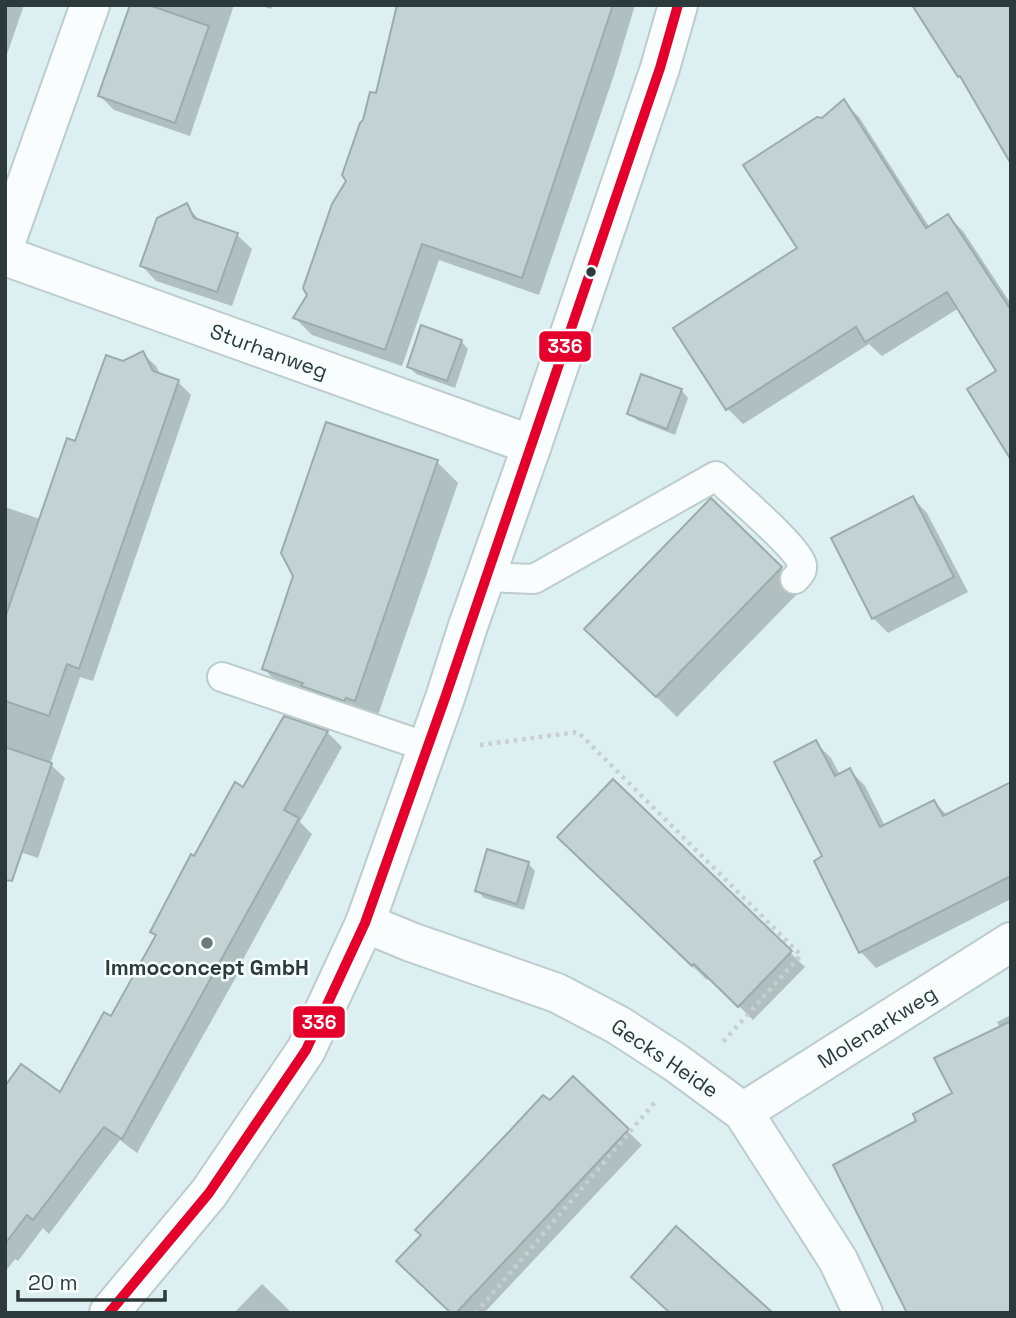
<svg xmlns="http://www.w3.org/2000/svg" width="1016" height="1318" viewBox="0 0 1016 1318" font-family="'Space Grotesk',sans-serif">
<rect width="100%" height="100%" fill="#dceff1"/>
<!-- shadow -->
<g fill="#0003">
<path d="M 5,5 L 24,5 L 5,60 Z"/>
<path d="M 149,5 L 234,5 L 190,136 L 114,110 L 100,96 Z"/>
<path d="M 259,5 L 273,5 L 271,9 Z"/>
<path d="M 401,5 L 635,5 L 614,75 L 539,295 L 439,260 L 402,366 L 312,335 L 295,318 L 309,295 L 377,96 Z"/>
<path d="M 844,102 L 859,117 L 930,228 L 948,216 L 963,231 L 1011,304 L 1011,435 L 998,372 L 959,308 L 882,356 L 869,344 L 743,424 L 728,409 L 675,328 L 800,249 L 822,120 Z"/>
<path d="M 186,205 L 202,223 L 237,235 L 252,249 L 232,306 L 156,281 L 142,266 Z"/>
<path d="M 461,341 L 468,349 L 455,388 L 416,374 L 409,367 Z"/>
<path d="M 142,353 L 156,366 L 161,376 L 178,382 L 191,395 L 93,681 L 80,677 L 50,764 L 65,778 L 38,858 L 5,847 L 5,507 L 40,519 L 76,443 L 123,363 Z"/>
<path d="M 681,390 L 688,398 L 675,435 L 637,420 L 629,413 Z"/>
<path d="M 437,462 L 458,483 L 376,721 L 285,690 L 264,669 Z"/>
<path d="M 913,498 L 927,513 L 968,592 L 888,633 L 873,618 Z"/>
<path d="M 781,568 L 802,589 L 677,717 L 608,650 Z"/>
<path d="M 327,732 L 342,747 L 300,822 L 312,834 L 247,952 L 239,968 L 240,970 L 137,1153 L 120,1140 L 49,1234 L 43,1228 L 18,1261 L 15,1259 L 5,1272 L 5,1113 L 61,1094 L 111,1019 L 157,937 L 152,932 L 195,858 L 243,789 Z"/>
<path d="M 815,742 L 831,758 L 840,775 L 850,770 L 865,786 L 885,826 L 934,802 L 948,816 L 1011,784 L 1011,899 L 876,968 L 861,952 L 816,862 L 825,857 Z"/>
<path d="M 614,781 L 805,967 L 753,1020 L 710,977 L 707,980 L 574,852 Z"/>
<path d="M 528,863 L 535,871 L 524,910 L 484,898 L 477,890 Z"/>
<path d="M 1011,1015 L 1011,1144 L 918,1122 L 954,1094 L 1000,1028 L 997,1022 Z"/>
<path d="M 573,1079 L 642,1145 L 484,1313 L 452,1313 L 550,1103 Z"/>
<path d="M 262,1284 L 292,1313 L 234,1313 Z"/>
</g>
<!-- building -->
<g fill="#c3d2d3" stroke="#9cabac" stroke-width="2">
<path d="M 130,5 L 149,5 L 209,26 L 175,123 L 98,96 Z"/>
<path d="M 397,5 L 613,5 L 522,278 L 422,244 L 385,350 L 293,318 L 307,295 L 303,288 L 332,204 L 346,181 L 342,175 L 360,123 L 363,120 L 370,92 L 376,93 Z"/>
<path d="M 912,5 L 1011,5 L 1011,164 L 960,76 L 958,77 Z"/>
<path d="M 844,99 L 926,228 L 948,214 L 1011,310 L 1011,460 L 967,389 L 996,371 L 947,292 L 865,342 L 856,327 L 726,410 L 673,328 L 797,248 L 743,165 L 817,117 L 822,118 Z"/>
<path d="M 187,203 L 194,218 L 238,233 L 217,292 L 140,266 L 157,218 Z"/>
<path d="M 421,325 L 462,340 L 447,381 L 407,367 Z"/>
<path d="M 143,351 L 153,371 L 179,380 L 79,669 L 67,664 L 49,716 L 5,701 L 5,618 L 67,438 L 75,441 L 106,355 L 123,361 Z"/>
<path d="M 641,374 L 682,389 L 667,429 L 627,414 Z"/>
<path d="M 326,422 L 438,460 L 355,701 L 346,698 L 344,701 L 301,686 L 303,683 L 262,669 L 293,576 L 281,553 Z"/>
<path d="M 913,496 L 954,577 L 872,619 L 831,538 Z"/>
<path d="M 711,498 L 782,567 L 656,697 L 584,629 Z"/>
<path d="M 284,716 L 328,731 L 284,810 L 299,818 L 290,835 L 122,1139 L 104,1127 L 33,1220 L 27,1215 L 5,1244 L 5,1086 L 21,1064 L 60,1092 L 104,1012 L 111,1016 L 156,935 L 150,932 L 191,854 L 194,856 L 235,782 L 243,787 Z"/>
<path d="M 816,740 L 835,776 L 850,768 L 880,827 L 934,800 L 943,816 L 1011,782 L 1011,876 L 859,953 L 814,861 L 822,856 L 774,762 Z"/>
<path d="M 5,747 L 52,763 L 12,881 L 5,880 Z"/>
<path d="M 613,779 L 792,951 L 738,1007 L 694,964 L 692,966 L 557,837 Z"/>
<path d="M 487,849 L 529,862 L 517,904 L 475,891 Z"/>
<path d="M 1011,1021 L 1011,1313 L 907,1313 L 833,1165 L 916,1121 L 913,1114 L 952,1093 L 934,1058 Z"/>
<path d="M 573,1076 L 629,1129 L 456,1313 L 451,1313 L 396,1261 L 421,1235 L 415,1230 L 505,1136 L 543,1095 L 550,1100 Z"/>
<path d="M 676,1226 L 773,1313 L 670,1313 L 631,1277 Z"/>
</g>
<g fill="none" stroke-linecap="round" stroke-linejoin="round">
<!-- service casing -->
<g stroke="#bdcccd" stroke-width="32">
<g id="service">
<path d="M 486,577 L 534,579 L 716,476 C 731,491 799,548 802,565 C 803,571 799,575 795,579"/>
<path d="M 222,677 L 427,747"/>
</g>
</g>
<!-- minor casing -->
<g stroke="#bdcccd" stroke-width="42">
<g id="minor">
<path d="M 5,244 L 90,5"/>
<path d="M 5,256 L 532,445"/>
<path d="M 365,923 L 411,942 L 557,993 L 618,1025 L 675,1062 L 743,1112 L 838,1260 L 863,1313"/>
<path d="M 743,1112 L 1011,942"/>
</g>
</g>
<!-- tertiary casing -->
<g stroke="#bdcccd" stroke-width="42">
<path id="tertiary" d="M 109,1313 L 209,1193 L 306,1050 L 365,923 L 445,698 L 468,626 L 532,445 L 660,68 L 678,5"/>
</g>
<!-- path -->
<g stroke="#c8cfcf" stroke-width="4.5" stroke-dasharray="3.5 5" stroke-linecap="butt">
<path d="M 480,745 L 578,732 L 801,955 L 722,1043"/>
<path d="M 476,1313 L 656,1101"/>
</g>
<!-- service -->
<use href="#service" stroke="#fafdfd" stroke-width="28"/>
<!-- minor -->
<use href="#minor" stroke="#fafdfd" stroke-width="38"/>
<!-- tertiary -->
<use href="#tertiary" stroke="#fafdfd" stroke-width="38"/>
<!-- bus-1 casing -->
<g stroke="#f7fefe" stroke-width="16">
<path id="bus-1" d="M 109,1313 L 209,1193 L 306,1050 L 365,923 L 445,698 L 660,68 L 678,5"/>
</g>
<!-- bus-1 -->
<use href="#bus-1" stroke="#e4002b" stroke-width="10"/>
</g>
<!-- markers -->
<circle fill="#2c3a3b" stroke="#f7fefe" stroke-width="2.5" cx="591" cy="272" r="6"/>
<circle fill="#6a797b" stroke="#f7fefe" stroke-width="2.5" cx="207" cy="943" r="7"/>
<g text-anchor="middle" dominant-baseline="central" stroke-width="5" stroke-linejoin="round" paint-order="stroke">
<!-- street labels -->
<g font-size="21" fill="#2c3a3b" stroke="#f7fefe">
<text transform="translate(269 351) rotate(20)">Sturhanweg</text>
<text transform="translate(877 1027) rotate(-32)">Molenarkweg</text>
<text transform="translate(665 1058) rotate(34)">Gecks Heide</text>
</g>
<!-- poi labels -->
<g font-size="21" font-weight="bold" fill="#2c3a3b" stroke="#f7fefe">
<text x="207" y="967">Immoconcept GmbH</text>
</g>
</g>
<g stroke="#f7fefe" stroke-width="2.5">
<rect x="538" y="330" width="54" height="33" rx="7" fill="#e4002b"/>
<rect x="292" y="1005" width="54" height="34" rx="7" fill="#e4002b"/>
</g>
<g font-size="19" text-anchor="middle" font-weight="bold" fill="#fff">
<text x="565" y="353">336</text>
<text x="319" y="1029">336</text>
</g>
<!-- border -->
<rect width="1016" height="1318" fill="none" stroke="#2c3a3b" stroke-width="14"/>
<!-- scale -->
<path d="M18 1290v10h147v-10" fill="none" stroke="#2c3a3b" stroke-width="3.5"/>
<text x="28" y="1290" font-size="21" fill="#2c3a3b" stroke="#f7fefe" stroke-width="5" paint-order="stroke">20 m</text>
</svg>
